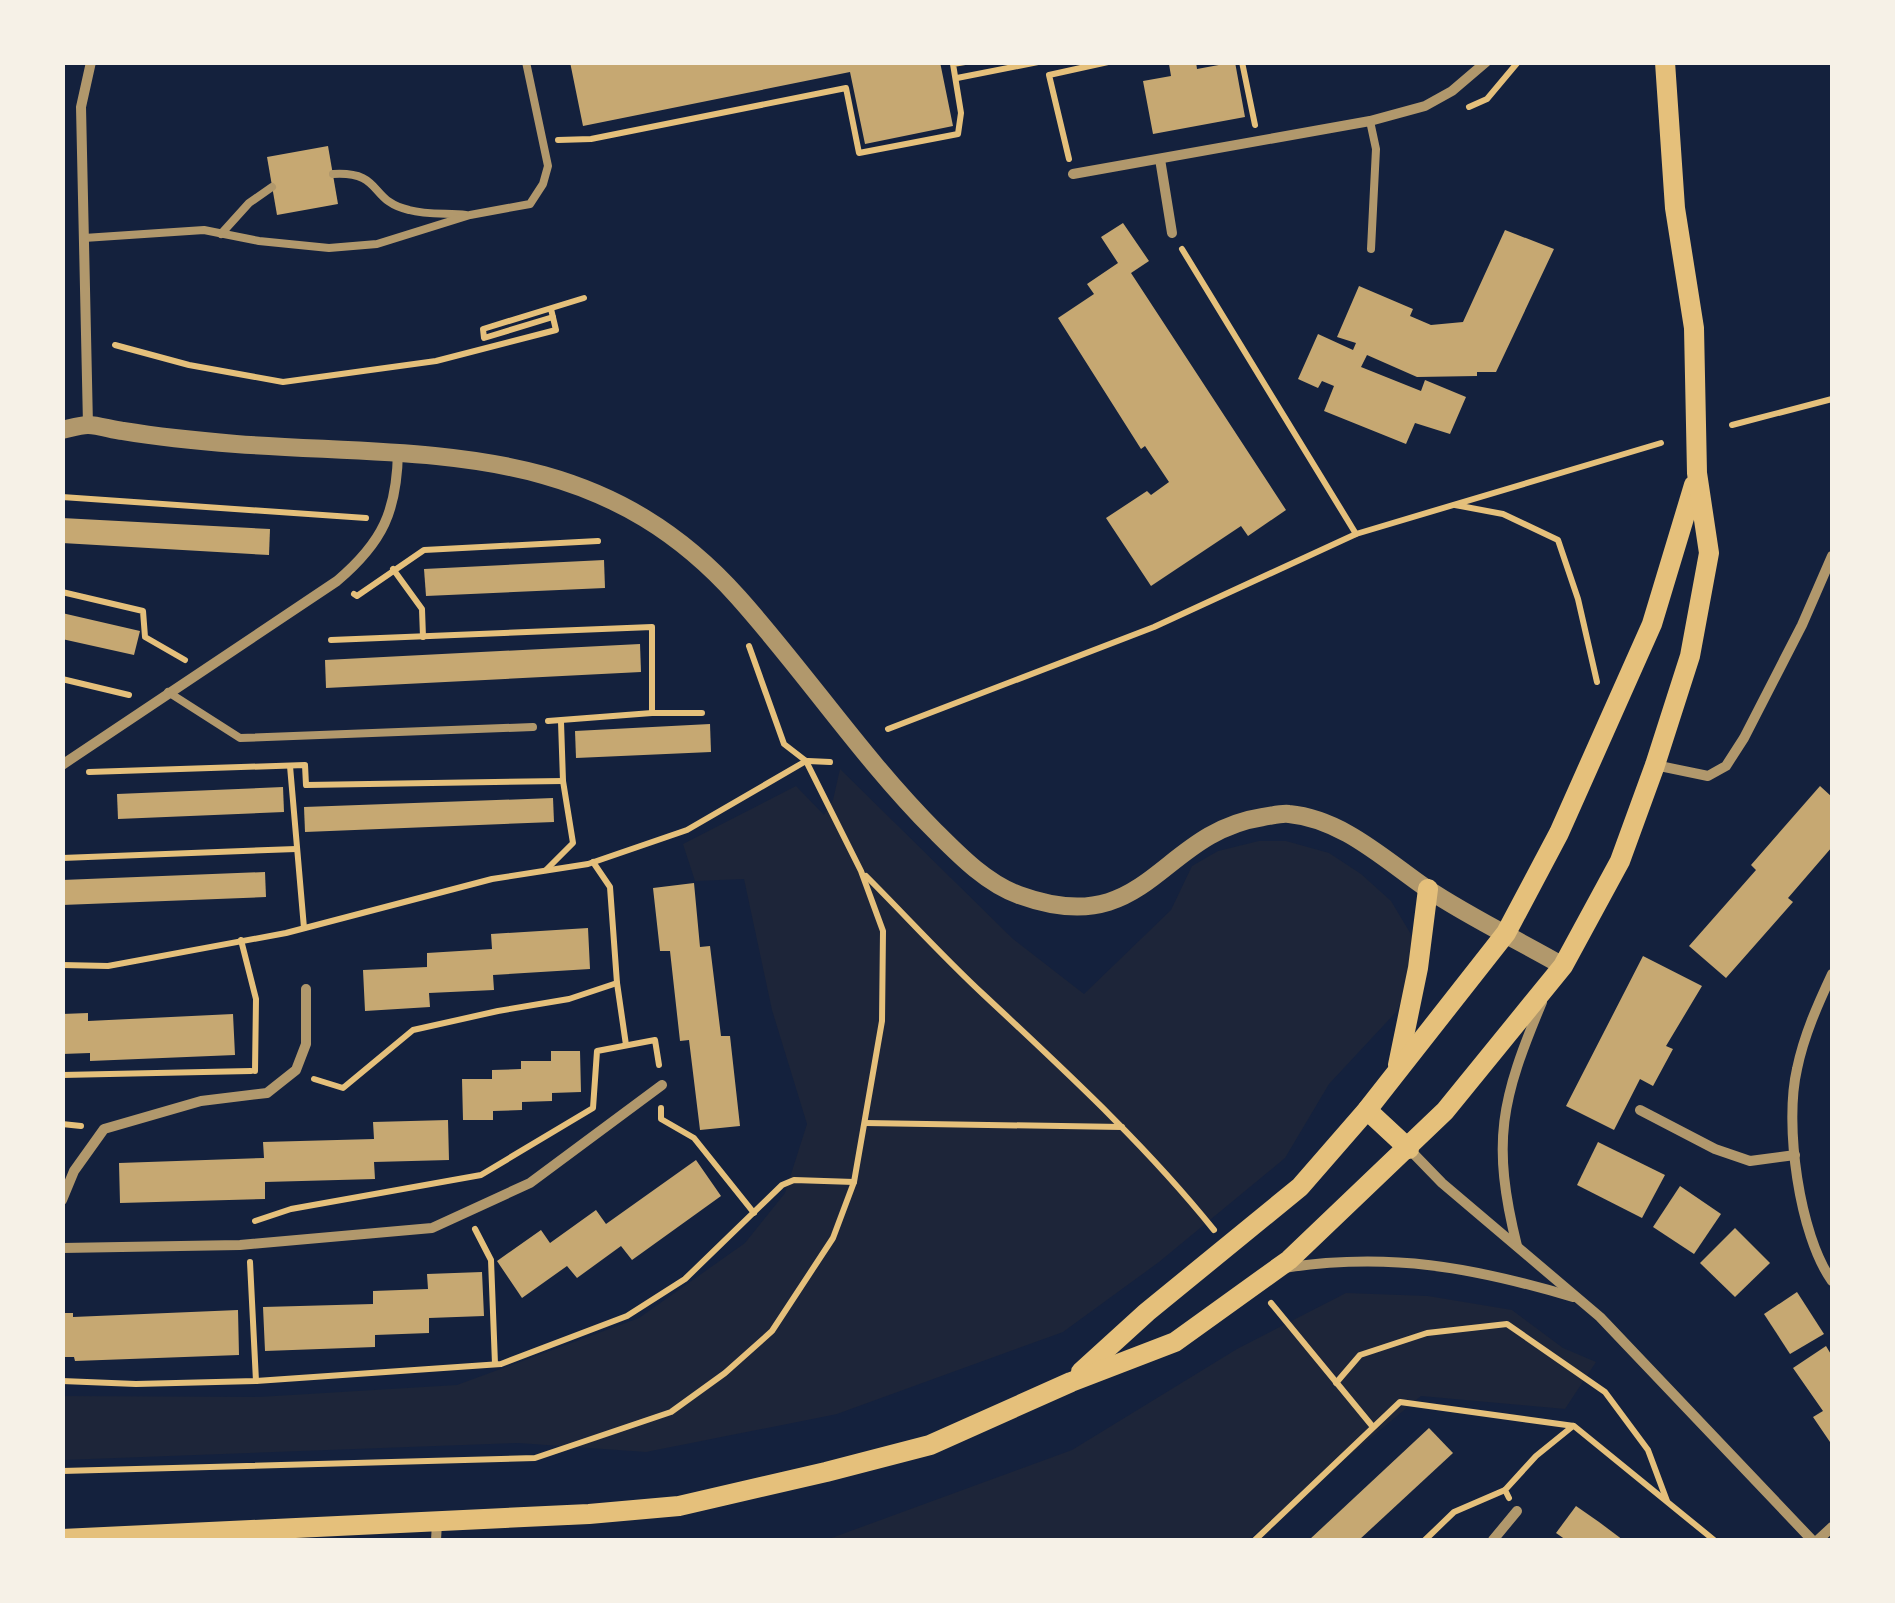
<svg xmlns="http://www.w3.org/2000/svg" width="1895" height="1603" viewBox="0 0 1895 1603" font-family="'Nunito Sans',sans-serif">
<rect width="100%" height="100%" fill="#14213d"/>
<!-- green -->
<g fill="#1d2539">
<path d="M 840,769 L 1013,939 L 1084,994 L 1171,910 L 1192,866 L 1218,851 L 1259,841 L 1286,841 L 1329,853 L 1361,874 L 1391,901 L 1415,941 L 1417,967 L 1397,1011 L 1329,1084 L 1285,1158 L 1159,1262 L 1063,1332 L 837,1414 L 646,1452 L 518,1443 L 63,1460 L 63,1396 L 259,1397 L 457,1385 L 639,1318 L 745,1243 L 785,1193 L 807,1124 L 772,1010 L 744,879 L 695,881 L 683,844 L 796,786 L 824,815 L 833,800 Z"/>
<path d="M 1346,1293 L 1428,1296 L 1512,1310 L 1563,1348 L 1596,1362 L 1565,1409 L 1421,1396 L 1248,1540 L 826,1540 L 1072,1450 L 1237,1349 Z"/>
</g>
<!-- building -->
<g fill="#c6a872">
<path d="M 570,62 L 940,62 L 953,126 L 865,144 L 850,72 L 583,126 Z"/>
<path d="M 1196,62 L 1197,69 L 1235,62 L 1245,117 L 1153,134 L 1143,81 L 1171,76 L 1169,64 Z"/>
<path d="M 328,146 L 338,204 L 277,215 L 267,157 Z"/>
<path d="M 1123,223 L 1149,261 L 1131,273 L 1286,510 L 1248,536 L 1241,526 L 1151,586 L 1106,518 L 1147,491 L 1151,495 L 1169,482 L 1145,446 L 1141,449 L 1058,318 L 1094,294 L 1087,284 L 1118,263 L 1101,237 Z"/>
<path d="M 1505,230 L 1554,249 L 1496,372 L 1477,372 L 1477,376 L 1417,377 L 1367,355 L 1361,367 L 1421,391 L 1425,380 L 1466,397 L 1450,434 L 1415,423 L 1406,444 L 1324,411 L 1334,386 L 1322,381 L 1318,388 L 1298,379 L 1318,334 L 1353,350 L 1356,343 L 1337,337 L 1359,286 L 1413,309 L 1410,316 L 1431,325 L 1463,322 Z"/>
<path d="M 62,518 L 270,529 L 269,555 L 62,543 Z"/>
<path d="M 604,560 L 605,588 L 426,596 L 424,569 Z"/>
<path d="M 62,613 L 140,631 L 134,655 L 62,639 Z"/>
<path d="M 640,644 L 641,672 L 326,688 L 325,660 Z"/>
<path d="M 710,724 L 711,752 L 576,758 L 575,731 Z"/>
<path d="M 1820,786 L 1832,797 L 1832,847 L 1788,898 L 1793,902 L 1726,978 L 1689,946 L 1756,870 L 1751,865 Z"/>
<path d="M 283,787 L 284,812 L 118,819 L 117,794 Z"/>
<path d="M 553,798 L 554,822 L 305,832 L 304,807 Z"/>
<path d="M 265,872 L 266,897 L 62,905 L 62,880 Z"/>
<path d="M 694,883 L 700,947 L 710,946 L 721,1036 L 730,1036 L 740,1126 L 700,1130 L 689,1040 L 680,1041 L 670,951 L 660,951 L 653,888 Z"/>
<path d="M 588,928 L 590,969 L 493,975 L 494,990 L 429,993 L 430,1007 L 365,1011 L 363,970 L 427,967 L 427,953 L 492,949 L 491,934 Z"/>
<path d="M 1643,956 L 1702,986 L 1666,1046 L 1673,1049 L 1653,1086 L 1640,1079 L 1614,1130 L 1566,1106 Z"/>
<path d="M 88,1013 L 88,1021 L 233,1014 L 235,1055 L 90,1061 L 90,1053 L 62,1054 L 62,1014 Z"/>
<path d="M 551,1051 L 580,1051 L 581,1092 L 552,1093 L 552,1101 L 522,1102 L 522,1110 L 493,1111 L 493,1120 L 463,1120 L 462,1079 L 492,1079 L 492,1070 L 521,1069 L 521,1061 L 551,1061 Z"/>
<path d="M 448,1120 L 449,1160 L 374,1162 L 375,1179 L 265,1182 L 265,1199 L 120,1203 L 119,1163 L 264,1158 L 263,1142 L 374,1139 L 373,1122 Z"/>
<path d="M 1598,1142 L 1665,1175 L 1642,1218 L 1577,1185 Z"/>
<path d="M 696,1160 L 721,1196 L 632,1260 L 621,1246 L 577,1278 L 567,1266 L 522,1298 L 497,1261 L 541,1230 L 550,1243 L 596,1210 L 606,1224 Z"/>
<path d="M 1680,1186 L 1721,1214 L 1694,1254 L 1653,1227 Z"/>
<path d="M 1735,1228 L 1770,1263 L 1735,1297 L 1700,1263 Z"/>
<path d="M 482,1272 L 484,1316 L 429,1318 L 429,1333 L 375,1335 L 375,1347 L 265,1351 L 263,1307 L 373,1304 L 373,1291 L 428,1289 L 427,1274 Z"/>
<path d="M 1797,1292 L 1824,1334 L 1790,1354 L 1764,1314 Z"/>
<path d="M 238,1310 L 239,1355 L 75,1361 L 74,1357 L 62,1357 L 62,1313 L 73,1313 L 73,1317 Z"/>
<path d="M 1826,1346 L 1832,1356 L 1830,1442 L 1813,1417 L 1823,1411 L 1793,1368 Z"/>
<path d="M 1429,1428 L 1453,1453 L 1359,1540 L 1309,1540 Z"/>
<path d="M 1576,1506 L 1599,1522 L 1623,1540 L 1566,1540 L 1556,1533 Z"/>
</g>
<g fill="none" stroke-linecap="round" stroke-linejoin="round">
<!-- path -->
<g stroke="#e5c07b" stroke-width="6">
<path d="M 1242,62 L 1255,125"/>
<path d="M 957,78 L 1038,62"/>
<path d="M 1469,107 L 1487,99 L 1518,62"/>
<path d="M 558,140 L 591,139 L 846,88 L 859,153 L 958,134 L 961,113 L 953,64 L 965,62"/>
<path d="M 1069,159 L 1049,75 L 1108,62"/>
<path d="M 1182,249 L 1356,534"/>
<path d="M 553,317 L 484,338 L 483,329 L 584,298"/>
<path d="M 115,345 L 189,365 L 283,382 L 436,361 L 556,330 L 551,309"/>
<path d="M 1732,425 L 1832,399"/>
<path d="M 62,497 L 366,518"/>
<path d="M 1455,505 L 1503,514 L 1558,540 L 1578,599 L 1597,682"/>
<path d="M 393,569 L 422,609 L 423,637"/>
<path d="M 62,592 L 143,611 L 145,637 L 185,660"/>
<path d="M 354,594 L 357,596 L 424,550 L 598,541"/>
<path d="M 331,640 L 652,627 L 652,713"/>
<path d="M 62,679 L 129,695"/>
<path d="M 548,721 L 652,713 L 702,713"/>
<path d="M 888,729 L 1154,627 L 1356,534 L 1661,443"/>
<path d="M 808,761 L 830,762"/>
<path d="M 290,766 L 304,928"/>
<path d="M 89,772 L 305,765 L 306,785 L 563,781"/>
<path d="M 62,858 L 296,849"/>
<path d="M 546,870 L 573,843 L 563,781 L 561,722"/>
<path d="M 866,876 C 905,915 943,957 984,995 C 1064,1070 1145,1144 1214,1230"/>
<path d="M 241,940 L 256,999 L 255,1071"/>
<path d="M 62,965 L 108,966 L 286,933 L 492,879 L 588,864 L 687,830 L 806,761"/>
<path d="M 617,983 L 626,1045"/>
<path d="M 62,1075 L 251,1071"/>
<path d="M 314,1079 L 343,1088 L 413,1030 L 498,1011 L 569,999 L 617,983 L 610,887 L 593,862"/>
<path d="M 661,1108 L 661,1119 L 694,1138 L 754,1213"/>
<path d="M 865,1123 L 1122,1127"/>
<path d="M 62,1124 L 81,1126"/>
<path d="M 255,1221 L 291,1209 L 481,1175 L 593,1108 L 597,1051 L 655,1040 L 659,1065"/>
<path d="M 475,1229 L 491,1260 L 495,1364"/>
<path d="M 250,1262 L 256,1381"/>
<path d="M 1271,1303 L 1373,1427"/>
<path d="M 62,1381 L 136,1384 L 256,1381 L 501,1364 L 627,1316 L 685,1279 L 782,1185 L 794,1180 L 854,1182"/>
<path d="M 1336,1383 L 1360,1355 L 1427,1333 L 1507,1324 L 1605,1392 L 1648,1450 L 1667,1501"/>
<path d="M 62,1471 L 535,1458 L 671,1412 L 725,1373 L 772,1331 L 833,1238 L 854,1182 L 882,1021 L 883,931 L 861,871 L 806,761 L 784,744 L 749,646"/>
<path d="M 1509,1498 L 1505,1490 L 1536,1456 L 1573,1426"/>
<path d="M 1255,1540 L 1400,1402 L 1574,1426 L 1714,1540"/>
<path d="M 1425,1540 L 1454,1512 L 1505,1490"/>
</g>
<!-- service -->
<g stroke="#b1986c" stroke-width="8">
<path d="M 1370,121 L 1376,149 L 1371,249"/>
<path d="M 333,174 C 384,171 368,201 409,210 C 427,215 448,213 466,215"/>
<path d="M 221,234 L 249,203 L 272,187"/>
<path d="M 84,238 L 204,230 L 259,241 L 329,248 L 377,244 L 470,215 L 530,204 L 543,184 L 548,166 L 526,62"/>
<path d="M 168,692 L 240,738 L 533,727"/>
</g>
<!-- minor -->
<g stroke="#b1986c" stroke-width="10">
<path d="M 1160,159 L 1172,233"/>
<path d="M 1073,174 L 1370,121 L 1425,106 L 1452,91 L 1486,62"/>
<path d="M 88,425 L 81,107 L 91,62"/>
<path d="M 62,765 L 337,581 C 383,542 397,511 398,451"/>
<path d="M 1655,765 L 1708,776 L 1726,766 L 1744,738 L 1802,625 L 1832,556"/>
<path d="M 1832,974 C 1818,1004 1804,1035 1797,1069 C 1784,1124 1799,1235 1832,1281"/>
<path d="M 1640,1110 L 1715,1149 L 1750,1161 L 1795,1155"/>
<path d="M 1409,1149 L 1442,1183 L 1600,1317 L 1812,1540"/>
<path d="M 62,1200 L 74,1171 L 104,1129 L 201,1101 L 267,1093 L 296,1070 L 306,1044 L 306,989"/>
<path d="M 1517,1246 C 1491,1141 1501,1100 1542,1002"/>
<path d="M 62,1248 L 240,1245 L 432,1228 L 530,1183 L 662,1085"/>
<path d="M 1284,1268 C 1389,1252 1472,1267 1573,1297"/>
<path d="M 436,1540 L 437,1523"/>
<path d="M 1493,1540 L 1517,1511"/>
<path d="M 1818,1540 L 1832,1527"/>
</g>
<!-- tertiary -->
<path stroke="#b1986c" stroke-width="18" d="M 62,430 C 71,428 80,425 88,425 C 99,425 112,430 123,431 C 160,437 199,441 236,444 C 428,458 596,438 738,597 C 806,673 863,759 935,831 C 959,855 986,883 1019,895 C 1148,942 1158,833 1263,817 C 1271,816 1281,813 1289,814 C 1342,819 1384,859 1426,888 C 1469,917 1518,940 1563,966"/>
<!-- secondary -->
<g stroke="#e5c07b" stroke-width="20">
<path d="M 1398,1065 L 1418,968 L 1428,889"/>
<path d="M 1367,1110 L 1409,1149"/>
<path d="M 1081,1372 L 1147,1312 L 1300,1187 L 1367,1110 L 1506,933 L 1559,833 L 1652,624 L 1694,485"/>
<path d="M 62,1539 L 589,1514 L 679,1506 L 826,1472 L 930,1445 L 1071,1382 L 1175,1342 L 1289,1260 L 1445,1111 L 1563,966 L 1620,861 L 1655,765 L 1690,656 L 1709,553 L 1697,473 L 1694,328 L 1675,208 L 1665,62"/>
</g>
</g>
<!-- border -->
<rect width="1895" height="1603" fill="none" stroke="#f6f1e7" stroke-width="130"/>
</svg>
